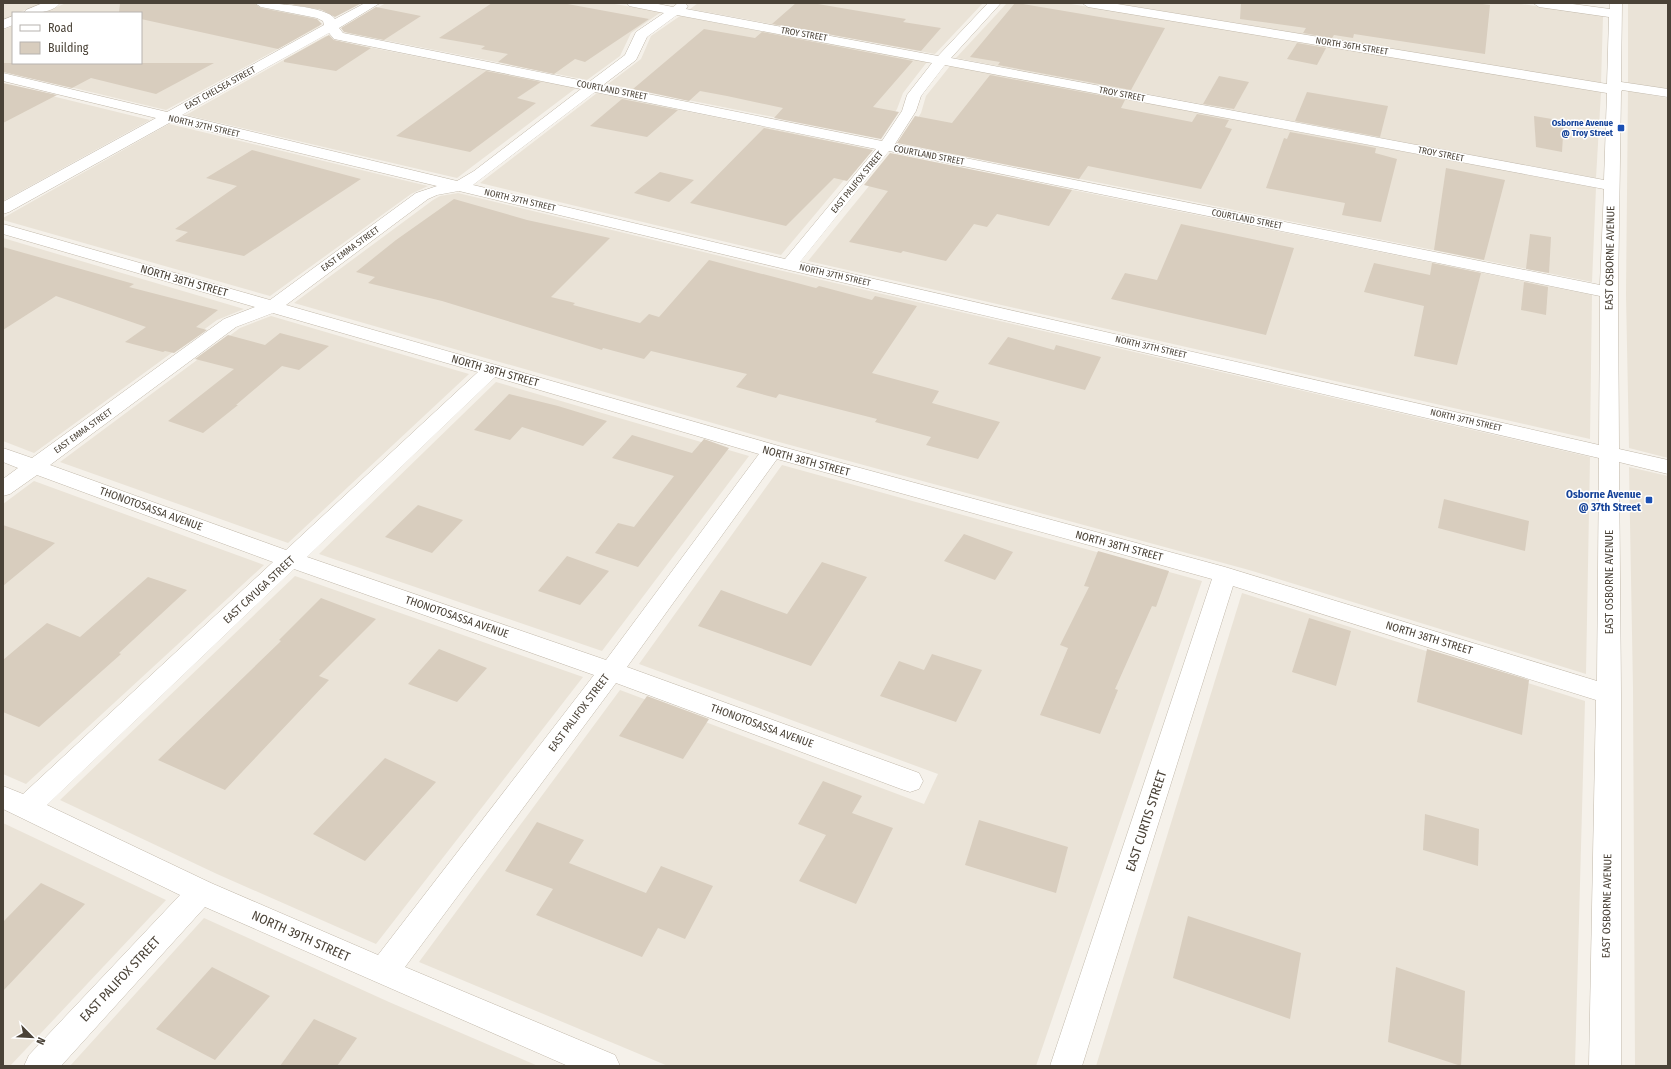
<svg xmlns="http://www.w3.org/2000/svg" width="1671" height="1069" viewBox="0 0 1671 1069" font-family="'Fira Sans Condensed',sans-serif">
<rect width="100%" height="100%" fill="#f5f1ea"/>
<!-- residential -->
<g fill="#eae3d7">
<path d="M 3,3 L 42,3 L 18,13 L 13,13 L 13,15 L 3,19 Z"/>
<path d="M 66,3 L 237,3 L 313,18 L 319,21 L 320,26 L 166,110 L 3,71 L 3,30 L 13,26 L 13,63 L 141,63 L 141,13 L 43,13 Z"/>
<path d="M 386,3 L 609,3 L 661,12 L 631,33 L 620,56 L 587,80 L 348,33 L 343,27 Z"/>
<path d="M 698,3 L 983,3 L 935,54 L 690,9 Z"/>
<path d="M 1007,3 L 1065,3 L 1601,92 L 1596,178 L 956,58 Z"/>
<path d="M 1112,3 L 1515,3 L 1603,16 L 1601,83 Z"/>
<path d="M 1628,3 L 1668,3 L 1668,89 L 1628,83 Z"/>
<path d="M 680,16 L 927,62 L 903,93 L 897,109 L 878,138 L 608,84 L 641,59 L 651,36 Z"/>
<path d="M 326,36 L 332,40 L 576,88 L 457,178 L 186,115 Z"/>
<path d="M 950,66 L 1596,188 L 1592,282 L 902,143 L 921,113 L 926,96 Z"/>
<path d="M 3,84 L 150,120 L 3,201 Z"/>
<path d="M 1628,91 L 1668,98 L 1668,458 L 1629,448 L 1626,295 Z"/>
<path d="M 597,93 L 870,149 L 781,255 L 480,183 Z"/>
<path d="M 169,124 L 428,186 L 411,194 L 270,296 L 3,220 L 3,218 Z"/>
<path d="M 895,154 L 1592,295 L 1590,439 L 808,261 Z"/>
<path d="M 458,193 L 770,268 L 1590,457 L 1586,674 L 1249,570 L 779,442 L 294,303 L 433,200 L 440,196 Z"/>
<path d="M 3,238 L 244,309 L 217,320 L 34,453 L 3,441 Z"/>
<path d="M 271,316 L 469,374 L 288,543 L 60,462 L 240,328 Z"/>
<path d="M 496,382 L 749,456 L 602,651 L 319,554 Z"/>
<path d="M 782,465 L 1202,581 L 1036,1066 L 668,1066 L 419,962 L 620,690 L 924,804 L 938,774 L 639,664 Z"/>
<path d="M 1629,467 L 1668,476 L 1668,1066 L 1635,1066 L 1633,688 Z"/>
<path d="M 34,481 L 264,565 L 26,784 L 3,774 L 3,504 Z"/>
<path d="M 295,576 L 583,677 L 376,944 L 217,874 L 60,800 Z"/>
<path d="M 1242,593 L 1585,701 L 1575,1066 L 1096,1066 Z"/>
<path d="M 3,823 L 166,900 L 10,1066 L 3,1066 Z"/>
<path d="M 204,918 L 389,1002 L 538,1066 L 70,1066 Z"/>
</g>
<!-- building -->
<g fill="#d8cdbe">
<path d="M 120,3 L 254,3 L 261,8 L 317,19 L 322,24 L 278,49 L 141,19 L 141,13 L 119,13 Z"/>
<path d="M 284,3 L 356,3 L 360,4 L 335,17 L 322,10 Z"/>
<path d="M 492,3 L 562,3 L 649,19 L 585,62 L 575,59 L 554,74 L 498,62 L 508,54 L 481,49 L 485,46 L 439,38 Z"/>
<path d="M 796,3 L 812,3 L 906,19 L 903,22 L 941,28 L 921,51 L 772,24 Z"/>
<path d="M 1015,3 L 1017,3 L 1165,28 L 1131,90 L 998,65 L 1000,62 L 970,57 Z"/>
<path d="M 1241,3 L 1475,3 L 1490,5 L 1485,54 L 1354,34 L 1353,38 L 1334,35 L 1332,38 L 1303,33 L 1306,28 L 1240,19 Z"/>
<path d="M 376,7 L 421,16 L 384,40 L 344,32 L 341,28 Z"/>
<path d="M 704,29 L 755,38 L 762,32 L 913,61 L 873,107 L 899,112 L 881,139 L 774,118 L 783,108 L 727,96 L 700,91 L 689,101 L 633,89 Z"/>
<path d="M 329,35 L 334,40 L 371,48 L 336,71 L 284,62 L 284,60 Z"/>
<path d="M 1297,43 L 1326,48 L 1317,65 L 1287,59 Z"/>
<path d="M 3,63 L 214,63 L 156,94 L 91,78 L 72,88 L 3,72 Z"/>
<path d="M 486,71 L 541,82 L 517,98 L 536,103 L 470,152 L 396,136 Z"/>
<path d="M 990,75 L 1125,100 L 1121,108 L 1192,122 L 1197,114 L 1229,120 L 1225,127 L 1232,129 L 1201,189 L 1088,166 L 1079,179 L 897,143 L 915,116 L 952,123 Z"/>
<path d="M 1219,76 L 1249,82 L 1234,109 L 1203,104 Z"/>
<path d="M 3,83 L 57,95 L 3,123 Z"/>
<path d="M 1307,92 L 1388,106 L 1380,137 L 1295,121 Z"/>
<path d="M 622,99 L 678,110 L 647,137 L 590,126 Z"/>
<path d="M 1534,116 L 1564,121 L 1562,152 L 1536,147 Z"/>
<path d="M 764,128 L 873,150 L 847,181 L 834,178 L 786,226 L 690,203 Z"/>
<path d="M 1290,132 L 1376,148 L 1375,153 L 1397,159 L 1381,222 L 1342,215 L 1345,203 L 1266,188 L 1284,138 L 1287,139 Z"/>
<path d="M 252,150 L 361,179 L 244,256 L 175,241 L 188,232 L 175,229 L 237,186 L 206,178 Z"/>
<path d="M 890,153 L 1072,190 L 1049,226 L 997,214 L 987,227 L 974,224 L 946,261 L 903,251 L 901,253 L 849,242 L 888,191 L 864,185 Z"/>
<path d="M 1446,168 L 1505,180 L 1484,260 L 1434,250 Z"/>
<path d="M 660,172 L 694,180 L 669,202 L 634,193 Z"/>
<path d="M 454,199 L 527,220 L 610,238 L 551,297 L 575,303 L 573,305 L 640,323 L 649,314 L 659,317 L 709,260 L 816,288 L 819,286 L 872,300 L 875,296 L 917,306 L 872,373 L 939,391 L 932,403 L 1000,422 L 978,459 L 926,445 L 931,437 L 875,422 L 877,419 L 779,394 L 776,398 L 736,387 L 747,374 L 651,351 L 644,359 L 603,348 L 602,350 L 442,301 L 368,283 L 375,277 L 356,272 L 396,240 Z"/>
<path d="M 1181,224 L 1294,248 L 1266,335 L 1111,299 L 1125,273 L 1157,280 Z"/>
<path d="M 1530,234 L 1551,237 L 1549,273 L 1526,269 Z"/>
<path d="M 3,247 L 134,284 L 129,287 L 218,310 L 196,327 L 207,330 L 174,353 L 165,351 L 163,352 L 125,342 L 146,327 L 56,296 L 3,330 Z"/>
<path d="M 1374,263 L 1430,275 L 1432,263 L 1481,273 L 1457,365 L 1414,356 L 1424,306 L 1364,292 Z"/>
<path d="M 1524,282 L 1548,287 L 1546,315 L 1521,310 Z"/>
<path d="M 280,333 L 329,346 L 299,370 L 282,366 L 236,405 L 238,405 L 203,433 L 168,421 L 234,369 L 195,359 L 228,335 L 265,345 Z"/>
<path d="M 1008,337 L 1054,350 L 1056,345 L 1101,357 L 1085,390 L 988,364 Z"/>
<path d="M 509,394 L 558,406 L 607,421 L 583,446 L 522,427 L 510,440 L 474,430 Z"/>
<path d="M 632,435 L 692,453 L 704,439 L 729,448 L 638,567 L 595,553 L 618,523 L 634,527 L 674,476 L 612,458 Z"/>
<path d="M 1444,499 L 1529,521 L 1525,551 L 1438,528 Z"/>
<path d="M 418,505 L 463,520 L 432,553 L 385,537 Z"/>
<path d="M 3,525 L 55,543 L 3,586 Z"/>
<path d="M 964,534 L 1013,552 L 995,580 L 944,561 Z"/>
<path d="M 1098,551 L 1169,571 L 1156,607 L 1152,606 L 1115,689 L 1118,690 L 1100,734 L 1040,715 L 1068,648 L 1060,645 L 1089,587 L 1084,586 Z"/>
<path d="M 567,556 L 609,571 L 580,605 L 538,591 Z"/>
<path d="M 822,562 L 867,577 L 811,666 L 698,626 L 721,590 L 787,614 Z"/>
<path d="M 148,577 L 187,590 L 119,653 L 121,654 L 39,727 L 3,712 L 3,660 L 47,623 L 80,637 Z"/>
<path d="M 321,598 L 376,619 L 319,676 L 329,680 L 225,790 L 158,760 L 281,641 L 279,640 Z"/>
<path d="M 1309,618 L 1351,631 L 1336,686 L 1292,672 Z"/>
<path d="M 439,649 L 487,668 L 457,702 L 408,684 Z"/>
<path d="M 1427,649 L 1529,680 L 1522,735 L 1417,702 Z"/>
<path d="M 932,654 L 982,670 L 956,722 L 880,696 L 899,661 L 924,670 Z"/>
<path d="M 647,696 L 709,719 L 683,759 L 619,736 Z"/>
<path d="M 385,758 L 436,782 L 365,861 L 313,834 Z"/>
<path d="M 823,781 L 862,796 L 852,813 L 893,828 L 856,904 L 799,881 L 826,835 L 798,824 Z"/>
<path d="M 1425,814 L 1479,829 L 1478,866 L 1423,850 Z"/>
<path d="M 979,820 L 1068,847 L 1056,893 L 965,865 Z"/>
<path d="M 537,822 L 584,840 L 569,863 L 646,893 L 661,866 L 713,886 L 685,939 L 658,928 L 642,957 L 536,915 L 553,889 L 505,871 Z"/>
<path d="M 41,883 L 85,904 L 3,991 L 3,922 Z"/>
<path d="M 1188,916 L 1301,953 L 1290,1019 L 1173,978 Z"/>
<path d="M 212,967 L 270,996 L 215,1060 L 156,1029 Z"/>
<path d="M 1396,967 L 1465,991 L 1461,1066 L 1388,1042 Z"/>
<path d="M 314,1019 L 357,1038 L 337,1066 L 280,1066 Z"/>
</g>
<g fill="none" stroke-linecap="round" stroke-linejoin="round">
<!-- minor casing -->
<g stroke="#c2b9ab" stroke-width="1">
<g id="minor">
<path d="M 43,3 L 60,3 C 53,13 35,13 24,13 L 26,10 Z"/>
<path d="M 255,3 C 271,3 327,6 335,19 L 365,3 L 380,3 L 339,28 L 343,33 L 589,82 L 625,55 L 636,32 L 664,13 L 629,6 L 627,3 L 653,3 L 673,7 L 678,3 L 685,3 L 688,6 L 686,9 L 938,56 L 988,3 L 1001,3 L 951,58 L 1604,180 L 1607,93 L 1088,7 L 1082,3 L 1111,3 L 1607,84 L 1609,17 L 1539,7 L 1533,3 L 1565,3 L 1610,9 L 1610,3 L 1622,3 L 1621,82 L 1668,89 L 1668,97 L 1622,90 L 1621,92 L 1618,292 L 1619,449 L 1668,460 L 1668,474 L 1619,462 L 1621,694 L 1621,1066 L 1589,1066 L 1596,700 L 1233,586 L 1082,1066 L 1050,1066 L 1212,579 L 777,459 L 627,667 L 919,773 L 923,781 L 919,789 L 910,792 L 901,789 L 616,683 L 405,967 L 615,1055 L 620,1066 L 568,1066 L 205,907 L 61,1066 L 24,1066 L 29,1055 L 180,895 L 3,809 L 3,786 L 23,794 L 273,562 L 37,475 L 10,494 L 3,496 L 3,479 L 18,468 L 3,462 L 3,448 L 32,458 L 224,319 L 255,307 L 3,234 L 3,224 L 270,300 L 416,193 L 437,186 L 171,122 L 9,212 L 3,214 L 3,202 L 156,118 L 3,81 L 3,73 L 167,112 L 324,25 L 323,21 L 317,18 L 261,7 ZM 677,15 L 932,63 L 907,95 L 902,111 L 882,141 L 603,85 L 636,60 L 647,37 ZM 329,33 L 334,39 L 339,40 L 581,89 L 474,171 L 457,181 L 182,115 ZM 945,65 L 1604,189 L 1600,285 L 895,144 L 916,111 L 921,96 ZM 595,92 L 876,149 L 785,259 L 473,185 ZM 889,151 L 1600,296 L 1599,445 L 800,262 ZM 459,191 L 789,270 L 1599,458 L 1597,681 L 1225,567 L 779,446 L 286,305 L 428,199 L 437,195 ZM 273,313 L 478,372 L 286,550 L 50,465 L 236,327 ZM 495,377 L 759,454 L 606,660 L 307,557 ZM 294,569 L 594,675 L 378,955 L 211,883 L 47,805 Z"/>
<path d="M 13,16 L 13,25 L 3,29 L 3,20 Z"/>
</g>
</g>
<!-- minor -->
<use href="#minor" fill="#fff" fill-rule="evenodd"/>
</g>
<!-- markers -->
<g fill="#1a4fb4" stroke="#fff" stroke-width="1.5">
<rect x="1617" y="124" width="8" height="8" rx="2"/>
<rect x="1645" y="496" width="8" height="8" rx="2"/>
</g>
<g text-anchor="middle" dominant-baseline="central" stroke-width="3" stroke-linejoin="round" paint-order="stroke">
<!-- far-street labels -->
<g font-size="9" fill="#4a4237" stroke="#fff">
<text transform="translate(804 34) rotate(10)">TROY STREET</text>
<text transform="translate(1352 46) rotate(9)">NORTH 36TH STREET</text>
<text transform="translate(220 88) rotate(-29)">EAST CHELSEA STREET</text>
<text transform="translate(612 90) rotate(11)">COURTLAND STREET</text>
<text transform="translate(1122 94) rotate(11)">TROY STREET</text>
<text transform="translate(204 126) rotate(13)">NORTH 37TH STREET</text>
<text transform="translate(1441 154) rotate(11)">TROY STREET</text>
<text transform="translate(929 155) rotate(11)">COURTLAND STREET</text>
<text transform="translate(857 182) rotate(-51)">EAST PALIFOX STREET</text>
<text transform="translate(520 200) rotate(13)">NORTH 37TH STREET</text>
<text transform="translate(1247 219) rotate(11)">COURTLAND STREET</text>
<text transform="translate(350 249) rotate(-36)">EAST EMMA STREET</text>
<text transform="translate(835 275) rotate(13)">NORTH 37TH STREET</text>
<text transform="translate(1151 347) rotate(13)">NORTH 37TH STREET</text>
<text transform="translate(1466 420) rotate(13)">NORTH 37TH STREET</text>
<text transform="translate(83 431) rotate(-36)">EAST EMMA STREET</text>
</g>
<!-- far-transit labels -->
<g font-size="9" font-weight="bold" fill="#164399" stroke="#fff" text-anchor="end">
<text x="1613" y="123">Osborne Avenue<tspan x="1613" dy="10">@ Troy Street</tspan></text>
</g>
<!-- street labels -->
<g font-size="11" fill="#4a4237" stroke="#fff">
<text transform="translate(1610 258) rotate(-89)">EAST OSBORNE AVENUE</text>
<text transform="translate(184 281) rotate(16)">NORTH 38TH STREET</text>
<text transform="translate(495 371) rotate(16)">NORTH 38TH STREET</text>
<text transform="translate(806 461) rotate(15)">NORTH 38TH STREET</text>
<text transform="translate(151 509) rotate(20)">THONOTOSASSA AVENUE</text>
<text transform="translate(1119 546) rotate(15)">NORTH 38TH STREET</text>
<text transform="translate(1609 582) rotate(-90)">EAST OSBORNE AVENUE</text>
<text transform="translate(259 590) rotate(-43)">EAST CAYUGA STREET</text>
<text transform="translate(457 617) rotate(19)">THONOTOSASSA AVENUE</text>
<text transform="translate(1429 638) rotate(17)">NORTH 38TH STREET</text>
<text transform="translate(579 713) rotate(-53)">EAST PALIFOX STREET</text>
<text transform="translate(762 726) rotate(20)">THONOTOSASSA AVENUE</text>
<text transform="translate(1607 906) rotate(-89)">EAST OSBORNE AVENUE</text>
</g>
<!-- transit labels -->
<g font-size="11" font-weight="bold" fill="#164399" stroke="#fff" text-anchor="end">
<text x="1641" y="494">Osborne Avenue<tspan x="1641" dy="13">@ 37th Street</tspan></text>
</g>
<!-- near-street labels -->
<g font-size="13" fill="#4a4237" stroke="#fff">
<text transform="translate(1146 821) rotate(-72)">EAST CURTIS STREET</text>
<text transform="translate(301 936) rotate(24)">NORTH 39TH STREET</text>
<text transform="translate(120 979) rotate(-47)">EAST PALIFOX STREET</text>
</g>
</g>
<!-- border -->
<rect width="1671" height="1069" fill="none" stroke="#4a4237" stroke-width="8"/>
<!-- legend -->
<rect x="12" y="12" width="130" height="52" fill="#ffffff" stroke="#b7b3af"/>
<rect x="20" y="25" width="20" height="6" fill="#ffffff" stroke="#b7b3af"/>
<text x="48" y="32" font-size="12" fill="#4a4237">Road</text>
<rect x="20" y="42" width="20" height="12" fill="#d8cdbe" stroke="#b7b3af"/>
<text x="48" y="52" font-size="12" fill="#4a4237">Building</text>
<!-- north arrow -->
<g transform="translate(32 1037) rotate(114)" stroke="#ffffff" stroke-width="3" paint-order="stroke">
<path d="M0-3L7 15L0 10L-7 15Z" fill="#4a4237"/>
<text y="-6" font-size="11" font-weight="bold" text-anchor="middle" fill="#4a4237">N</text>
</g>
</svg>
